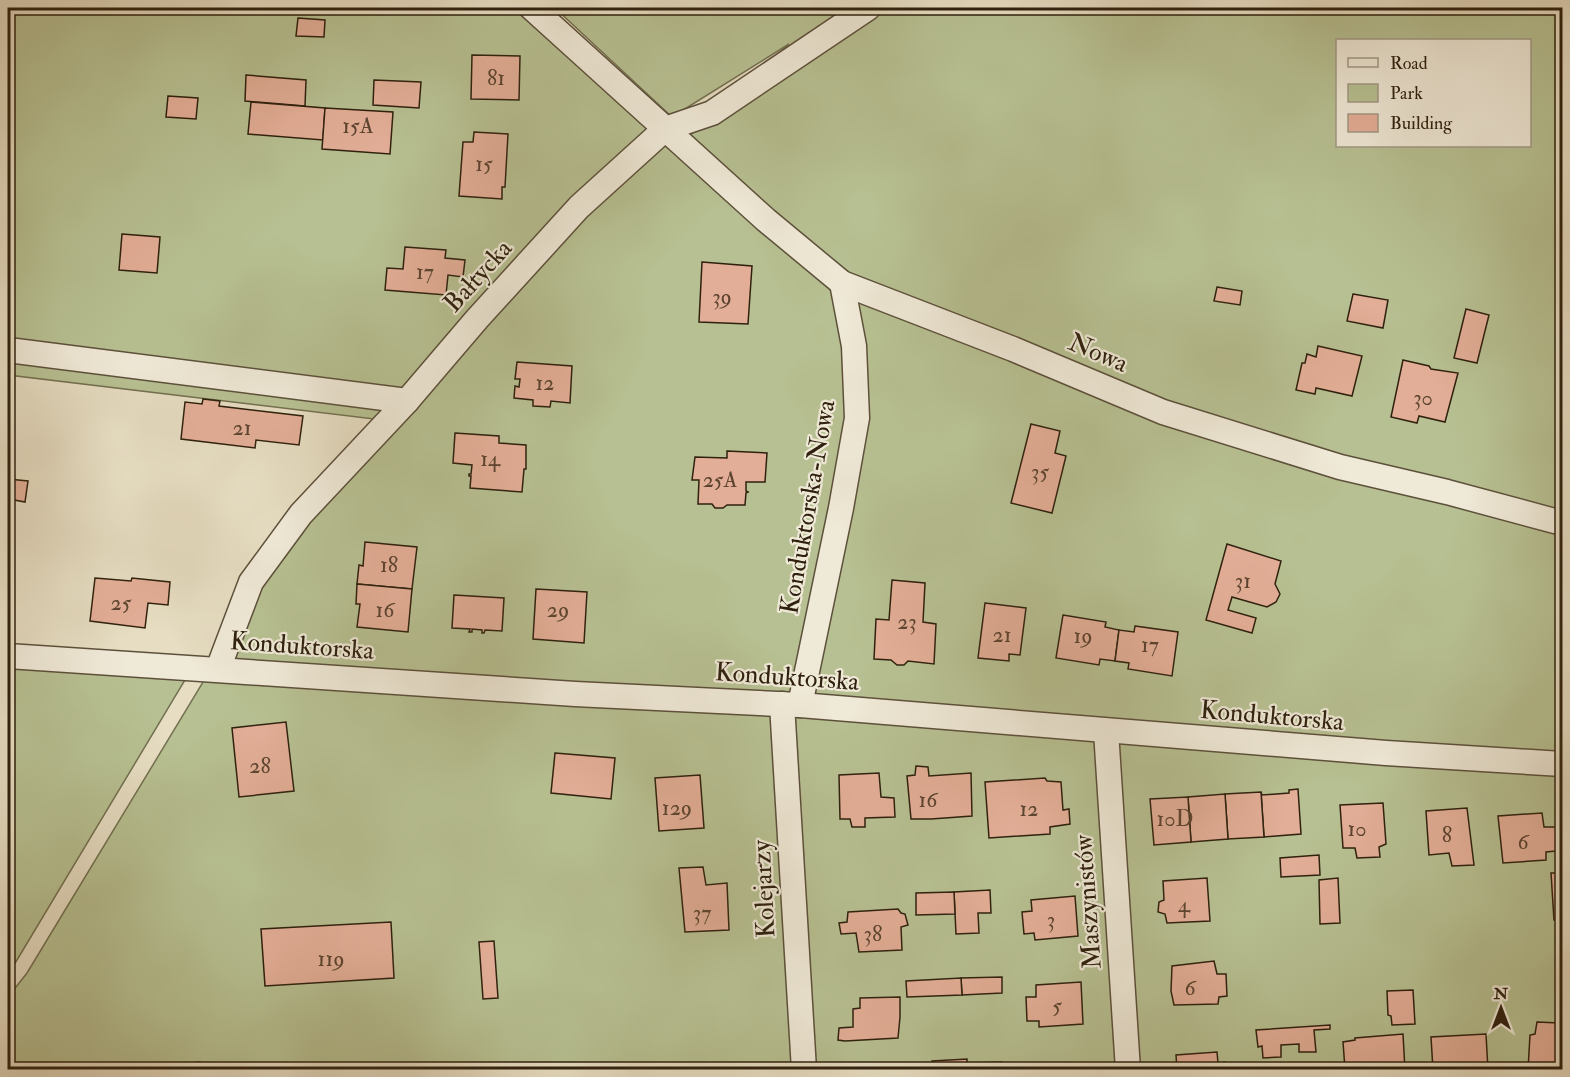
<svg xmlns="http://www.w3.org/2000/svg" width="1570" height="1077" viewBox="0 0 1570 1077" font-family="'IM FELL Double Pica',serif">
<rect width="100%" height="100%" fill="#e6ddc2"/>
<filter id="stains"><feTurbulence type="fractalNoise" baseFrequency=".00333" numOctaves="4"/><feColorMatrix values="0 0 0 0 .2 0 0 0 0 .09 0 0 0 0 .02 0 0 0 .5 -.17"/></filter>
<radialGradient id="worn" r=".72"><stop offset=".6" stop-color="#630" stop-opacity="0"/><stop offset="1" stop-color="#630" stop-opacity=".3"/></radialGradient>
<!-- green -->
<g fill="#b7c092" stroke="#737050" stroke-width="1.5" fill-rule="evenodd">
<path d="M 8,8 L 513,8 L 673,151 L 789,44 L 672,117 L 555,8 L 1562,8 L 1562,1069 L 8,1069 L 8,997 L 27,973 L 217,659 L 265,570 L 383,420 L 8,375 ZM 1338,40 L 1530,40 L 1530,146 L 1338,146 Z"/>
<path d="M 8,665 L 185,680 L 8,975 Z"/>
</g>
<!-- building -->
<g fill="#e3ae97" stroke="#2f210e" stroke-width="1.5">
<path d="M 298,18 L 325,20 L 324,37 L 296,36 Z"/>
<path d="M 472,55 L 520,56 L 519,100 L 471,99 Z"/>
<path d="M 246,75 L 306,80 L 305,106 L 245,101 Z"/>
<path d="M 374,80 L 421,82 L 419,108 L 373,105 Z"/>
<path d="M 168,96 L 198,98 L 196,119 L 166,117 Z"/>
<path d="M 251,102 L 325,108 L 323,140 L 248,134 Z"/>
<path d="M 325,108 L 393,112 L 390,154 L 322,149 Z"/>
<path d="M 474,132 L 508,134 L 505,187 L 502,187 L 502,199 L 459,196 L 463,142 L 473,142 Z"/>
<path d="M 122,234 L 160,237 L 157,273 L 119,270 Z"/>
<path d="M 405,247 L 446,250 L 445,258 L 465,260 L 463,277 L 448,275 L 446,295 L 385,290 L 387,268 L 403,269 Z"/>
<path d="M 702,262 L 752,266 L 748,324 L 699,322 Z"/>
<path d="M 1217,287 L 1242,291 L 1240,305 L 1214,301 Z"/>
<path d="M 1353,294 L 1388,300 L 1383,328 L 1347,321 Z"/>
<path d="M 1466,309 L 1489,315 L 1477,363 L 1454,358 Z"/>
<path d="M 1318,346 L 1362,356 L 1352,396 L 1316,388 L 1315,394 L 1296,390 L 1302,363 L 1305,363 L 1307,354 L 1316,357 Z"/>
<path d="M 1403,360 L 1429,366 L 1431,369 L 1458,373 L 1445,422 L 1419,416 L 1417,423 L 1391,417 Z"/>
<path d="M 517,362 L 572,366 L 570,403 L 551,401 L 550,407 L 533,406 L 533,400 L 514,398 L 515,386 L 519,387 L 520,379 L 515,379 Z"/>
<path d="M 203,399 L 220,401 L 219,406 L 303,416 L 299,445 L 256,440 L 255,448 L 181,439 L 185,402 L 202,404 Z"/>
<path d="M 1031,424 L 1060,431 L 1055,453 L 1066,456 L 1052,513 L 1011,503 Z"/>
<path d="M 455,433 L 499,436 L 499,443 L 526,445 L 526,469 L 524,469 L 522,492 L 470,488 L 471,476 L 469,476 L 469,474 L 471,474 L 472,465 L 453,463 Z"/>
<path d="M 727,451 L 767,453 L 765,482 L 746,482 L 746,491 L 748,492 L 746,493 L 745,505 L 727,505 L 723,508 L 715,508 L 712,504 L 698,504 L 699,480 L 692,480 L 695,457 L 727,458 Z"/>
<path d="M 8,479 L 28,481 L 25,502 L 14,500 L 11,537 L 8,536 Z"/>
<path d="M 365,542 L 417,547 L 412,589 L 357,584 L 359,565 L 363,566 Z"/>
<path d="M 1227,544 L 1281,561 L 1275,584 L 1280,594 L 1276,602 L 1267,607 L 1232,597 L 1228,610 L 1256,618 L 1252,633 L 1206,620 Z"/>
<path d="M 95,578 L 131,581 L 132,578 L 170,582 L 168,605 L 148,603 L 145,628 L 90,621 Z"/>
<path d="M 892,580 L 925,583 L 923,622 L 936,624 L 934,664 L 908,661 L 904,665 L 897,665 L 891,660 L 874,659 L 876,619 L 889,620 Z"/>
<path d="M 357,584 L 412,589 L 408,632 L 357,627 L 360,604 L 356,604 Z"/>
<path d="M 536,589 L 587,592 L 584,643 L 533,639 Z"/>
<path d="M 454,595 L 504,598 L 502,631 L 485,630 L 484,633 L 482,633 L 482,630 L 472,629 L 472,632 L 469,632 L 470,629 L 452,628 Z"/>
<path d="M 985,603 L 1026,608 L 1020,655 L 1009,654 L 1009,661 L 978,658 Z"/>
<path d="M 1063,615 L 1106,622 L 1105,627 L 1119,630 L 1115,661 L 1100,659 L 1099,665 L 1056,658 Z"/>
<path d="M 1135,626 L 1178,632 L 1172,676 L 1128,669 L 1129,663 L 1115,661 L 1119,630 L 1134,632 Z"/>
<path d="M 286,722 L 294,791 L 239,797 L 232,728 Z"/>
<path d="M 555,753 L 615,758 L 611,799 L 551,793 Z"/>
<path d="M 916,766 L 928,767 L 929,776 L 971,773 L 972,816 L 931,819 L 911,819 L 907,776 L 915,775 Z"/>
<path d="M 879,773 L 881,797 L 894,798 L 895,817 L 865,818 L 865,827 L 852,827 L 850,819 L 840,819 L 839,775 Z"/>
<path d="M 700,775 L 704,828 L 659,831 L 655,778 Z"/>
<path d="M 1045,778 L 1047,781 L 1061,782 L 1063,810 L 1069,809 L 1070,824 L 1050,827 L 1050,834 L 989,838 L 985,782 Z"/>
<path d="M 1298,789 L 1301,834 L 1264,837 L 1261,792 L 1262,795 L 1289,793 L 1289,790 Z"/>
<path d="M 1261,792 L 1264,837 L 1228,839 L 1225,794 Z"/>
<path d="M 1225,794 L 1228,839 L 1191,842 L 1188,797 Z"/>
<path d="M 1188,797 L 1191,842 L 1154,845 L 1150,799 Z"/>
<path d="M 1383,803 L 1386,844 L 1379,847 L 1380,857 L 1357,858 L 1355,848 L 1343,848 L 1340,805 Z"/>
<path d="M 1467,808 L 1474,865 L 1452,866 L 1449,853 L 1429,855 L 1426,811 Z"/>
<path d="M 1542,813 L 1544,827 L 1556,827 L 1556,851 L 1546,852 L 1546,860 L 1503,863 L 1498,816 Z"/>
<path d="M 1319,855 L 1320,875 L 1281,877 L 1280,858 Z"/>
<path d="M 703,867 L 706,885 L 727,883 L 729,930 L 685,932 L 679,868 Z"/>
<path d="M 1551,873 L 1562,873 L 1562,920 L 1554,920 Z"/>
<path d="M 1207,878 L 1210,921 L 1167,923 L 1165,914 L 1158,912 L 1159,902 L 1164,900 L 1163,881 Z"/>
<path d="M 1338,878 L 1340,923 L 1320,924 L 1319,880 Z"/>
<path d="M 990,890 L 991,913 L 978,913 L 979,933 L 956,934 L 954,892 Z"/>
<path d="M 954,892 L 955,914 L 916,915 L 916,893 Z"/>
<path d="M 1075,896 L 1078,936 L 1035,940 L 1034,933 L 1024,934 L 1022,912 L 1032,911 L 1031,900 Z"/>
<path d="M 898,909 L 901,913 L 905,914 L 908,925 L 901,927 L 902,950 L 859,952 L 856,933 L 841,934 L 839,923 L 847,922 L 848,912 Z"/>
<path d="M 391,922 L 394,978 L 265,986 L 261,929 Z"/>
<path d="M 494,941 L 498,998 L 483,999 L 479,942 Z"/>
<path d="M 1214,961 L 1217,974 L 1226,974 L 1227,996 L 1219,997 L 1218,1004 L 1174,1005 L 1171,991 L 1172,966 Z"/>
<path d="M 1002,977 L 1002,993 L 962,995 L 961,978 Z"/>
<path d="M 961,978 L 962,995 L 907,997 L 906,981 Z"/>
<path d="M 1081,982 L 1083,1024 L 1039,1027 L 1039,1021 L 1027,1021 L 1026,997 L 1036,997 L 1036,985 Z"/>
<path d="M 1413,990 L 1415,1024 L 1392,1025 L 1391,1016 L 1388,1015 L 1387,991 Z"/>
<path d="M 900,997 L 900,1017 L 898,1038 L 845,1041 L 838,1040 L 839,1028 L 853,1027 L 853,1009 L 860,1008 L 860,998 Z"/>
<path d="M 1537,1022 L 1559,1023 L 1560,1034 L 1562,1034 L 1562,1070 L 1528,1070 L 1530,1035 L 1535,1034 Z"/>
<path d="M 1330,1025 L 1330,1029 L 1314,1030 L 1316,1052 L 1299,1052 L 1299,1044 L 1281,1045 L 1281,1057 L 1263,1058 L 1262,1046 L 1258,1047 L 1256,1030 Z"/>
<path d="M 1403,1034 L 1405,1070 L 1345,1069 L 1343,1042 L 1355,1040 L 1355,1038 Z"/>
<path d="M 1486,1034 L 1488,1070 L 1433,1070 L 1431,1037 Z"/>
<path d="M 1217,1052 L 1218,1063 L 1225,1062 L 1226,1070 L 1177,1070 L 1176,1055 Z"/>
<path d="M 967,1059 L 967,1070 L 932,1070 L 932,1061 Z"/>
<path d="M 200,1062 L 201,1070 L 88,1069 L 149,1064 L 150,1066 Z"/>
<path d="M 1002,1062 L 1002,1070 L 967,1070 L 967,1063 Z"/>
<path d="M 615,1066 L 616,1070 L 569,1070 L 569,1069 Z"/>
</g>
<g fill="none" stroke-linecap="round" stroke-linejoin="round">
<!-- street casing -->
<g stroke="#5d503b" stroke-width="27">
<g id="street">
<path d="M 532,8 L 766,220 L 842,283 L 1013,349 L 1163,412 L 1340,467 L 1447,492 L 1562,523"/>
<path d="M 8,350 L 407,401"/>
<path d="M 8,656 L 575,694 L 800,705 L 1386,753 L 1562,764"/>
<path d="M 218,669 L 251,582 L 301,514 L 407,401 L 477,319 L 579,207 L 665,129 L 712,113 L 868,8"/>
<path d="M 782,704 L 804,1070"/>
<path d="M 800,705 L 841,508 L 857,418 L 854,346 L 842,283"/>
<path d="M 1106,731 L 1128,1070"/>
</g>
</g>
<!-- street -->
<use href="#street" stroke="#efe9d7" stroke-width="24"/>
</g>
<g text-anchor="middle" dominant-baseline="central" stroke-width="4.5" stroke-linejoin="round" paint-order="stroke">
<!-- number labels -->
<g font-size="22" fill="#5c4430">
<text x="496" y="78">81</text>
<text x="358" y="126">15A</text>
<text x="484" y="164">15</text>
<text x="425" y="272">17</text>
<text x="722" y="297">39</text>
<text x="545" y="383">12</text>
<text x="1423" y="398">30</text>
<text x="242" y="428">21</text>
<text x="490" y="459">14</text>
<text x="1040" y="472">35</text>
<text x="720" y="480">25A</text>
<text x="389" y="565">18</text>
<text x="1243" y="581">31</text>
<text x="121" y="603">25</text>
<text x="385" y="610">16</text>
<text x="558" y="610">29</text>
<text x="907" y="622">23</text>
<text x="1002" y="635">21</text>
<text x="1083" y="636">19</text>
<text x="1150" y="645">17</text>
<text x="260" y="766">28</text>
<text x="928" y="800">16</text>
<text x="677" y="808">129</text>
<text x="1029" y="809">12</text>
<text x="1175" y="819">10D</text>
<text x="1357" y="829">10</text>
<text x="1447" y="835">8</text>
<text x="1523" y="842">6</text>
<text x="1184" y="905">4</text>
<text x="702" y="913">37</text>
<text x="1051" y="920">3</text>
<text x="873" y="934">38</text>
<text x="331" y="959">119</text>
<text x="1190" y="988">6</text>
<text x="1057" y="1006">5</text>
</g>
<!-- street labels -->
<g font-size="26" fill="#2f210e" stroke="#efe9d7">
<text transform="translate(478 276) rotate(-48)">Bałtycka</text>
<text transform="translate(1098 353) rotate(23)">Nowa</text>
<text transform="translate(808 507) rotate(-80)">Konduktorska-Nowa</text>
<text transform="translate(302 646) rotate(4)">Konduktorska</text>
<text transform="translate(787 677) rotate(4)">Konduktorska</text>
<text transform="translate(1272 716) rotate(5)">Konduktorska</text>
<text transform="translate(764 889) rotate(-93)">Kolejarzy</text>
<text transform="translate(1088 902) rotate(-94)">Maszynistów</text>
</g>
</g>
<!-- margin -->
<rect width="1570" height="1077" fill="none" stroke="#e6ddc2" stroke-width="30"/>
<rect x="9" y="9" width="1552" height="1059" fill="none" stroke="#2f210e" stroke-width="3"/>
<rect x="15" y="15" width="1540" height="1047" fill="none" stroke="#2f210e" stroke-width="1.5"/>
<!-- legend -->
<rect x="1336" y="39" width="195" height="108" fill="#efe9d7" stroke="#a29987" stroke-width="1.5"/>
<rect x="1348" y="58" width="30" height="9" fill="#efe9d7" stroke="#a29987" stroke-width="1.5"/>
<text x="1390" y="69" font-size="18" fill="#2f210e">Road</text>
<rect x="1348" y="84" width="30" height="18" fill="#b7c092" stroke="#a29987" stroke-width="1.5"/>
<text x="1390" y="99" font-size="18" fill="#2f210e">Park</text>
<rect x="1348" y="114" width="30" height="18" fill="#e3ae97" stroke="#a29987" stroke-width="1.5"/>
<text x="1390" y="129" font-size="18" fill="#2f210e">Building</text>
<!-- north arrow -->
<g transform="translate(1501 1008)" stroke="#efe9d7" stroke-width="4.5" paint-order="stroke">
<path d="M0-4.5L10 22L0 15L-10 22Z" fill="#2f210e"/>
<text y="-9" font-size="16" font-weight="bold" text-anchor="middle" fill="#2f210e">N</text>
</g>
<rect width="100%" height="100%" filter="url(#stains)"/>
<rect width="100%" height="100%" fill="url(#worn)"/>
</svg>
